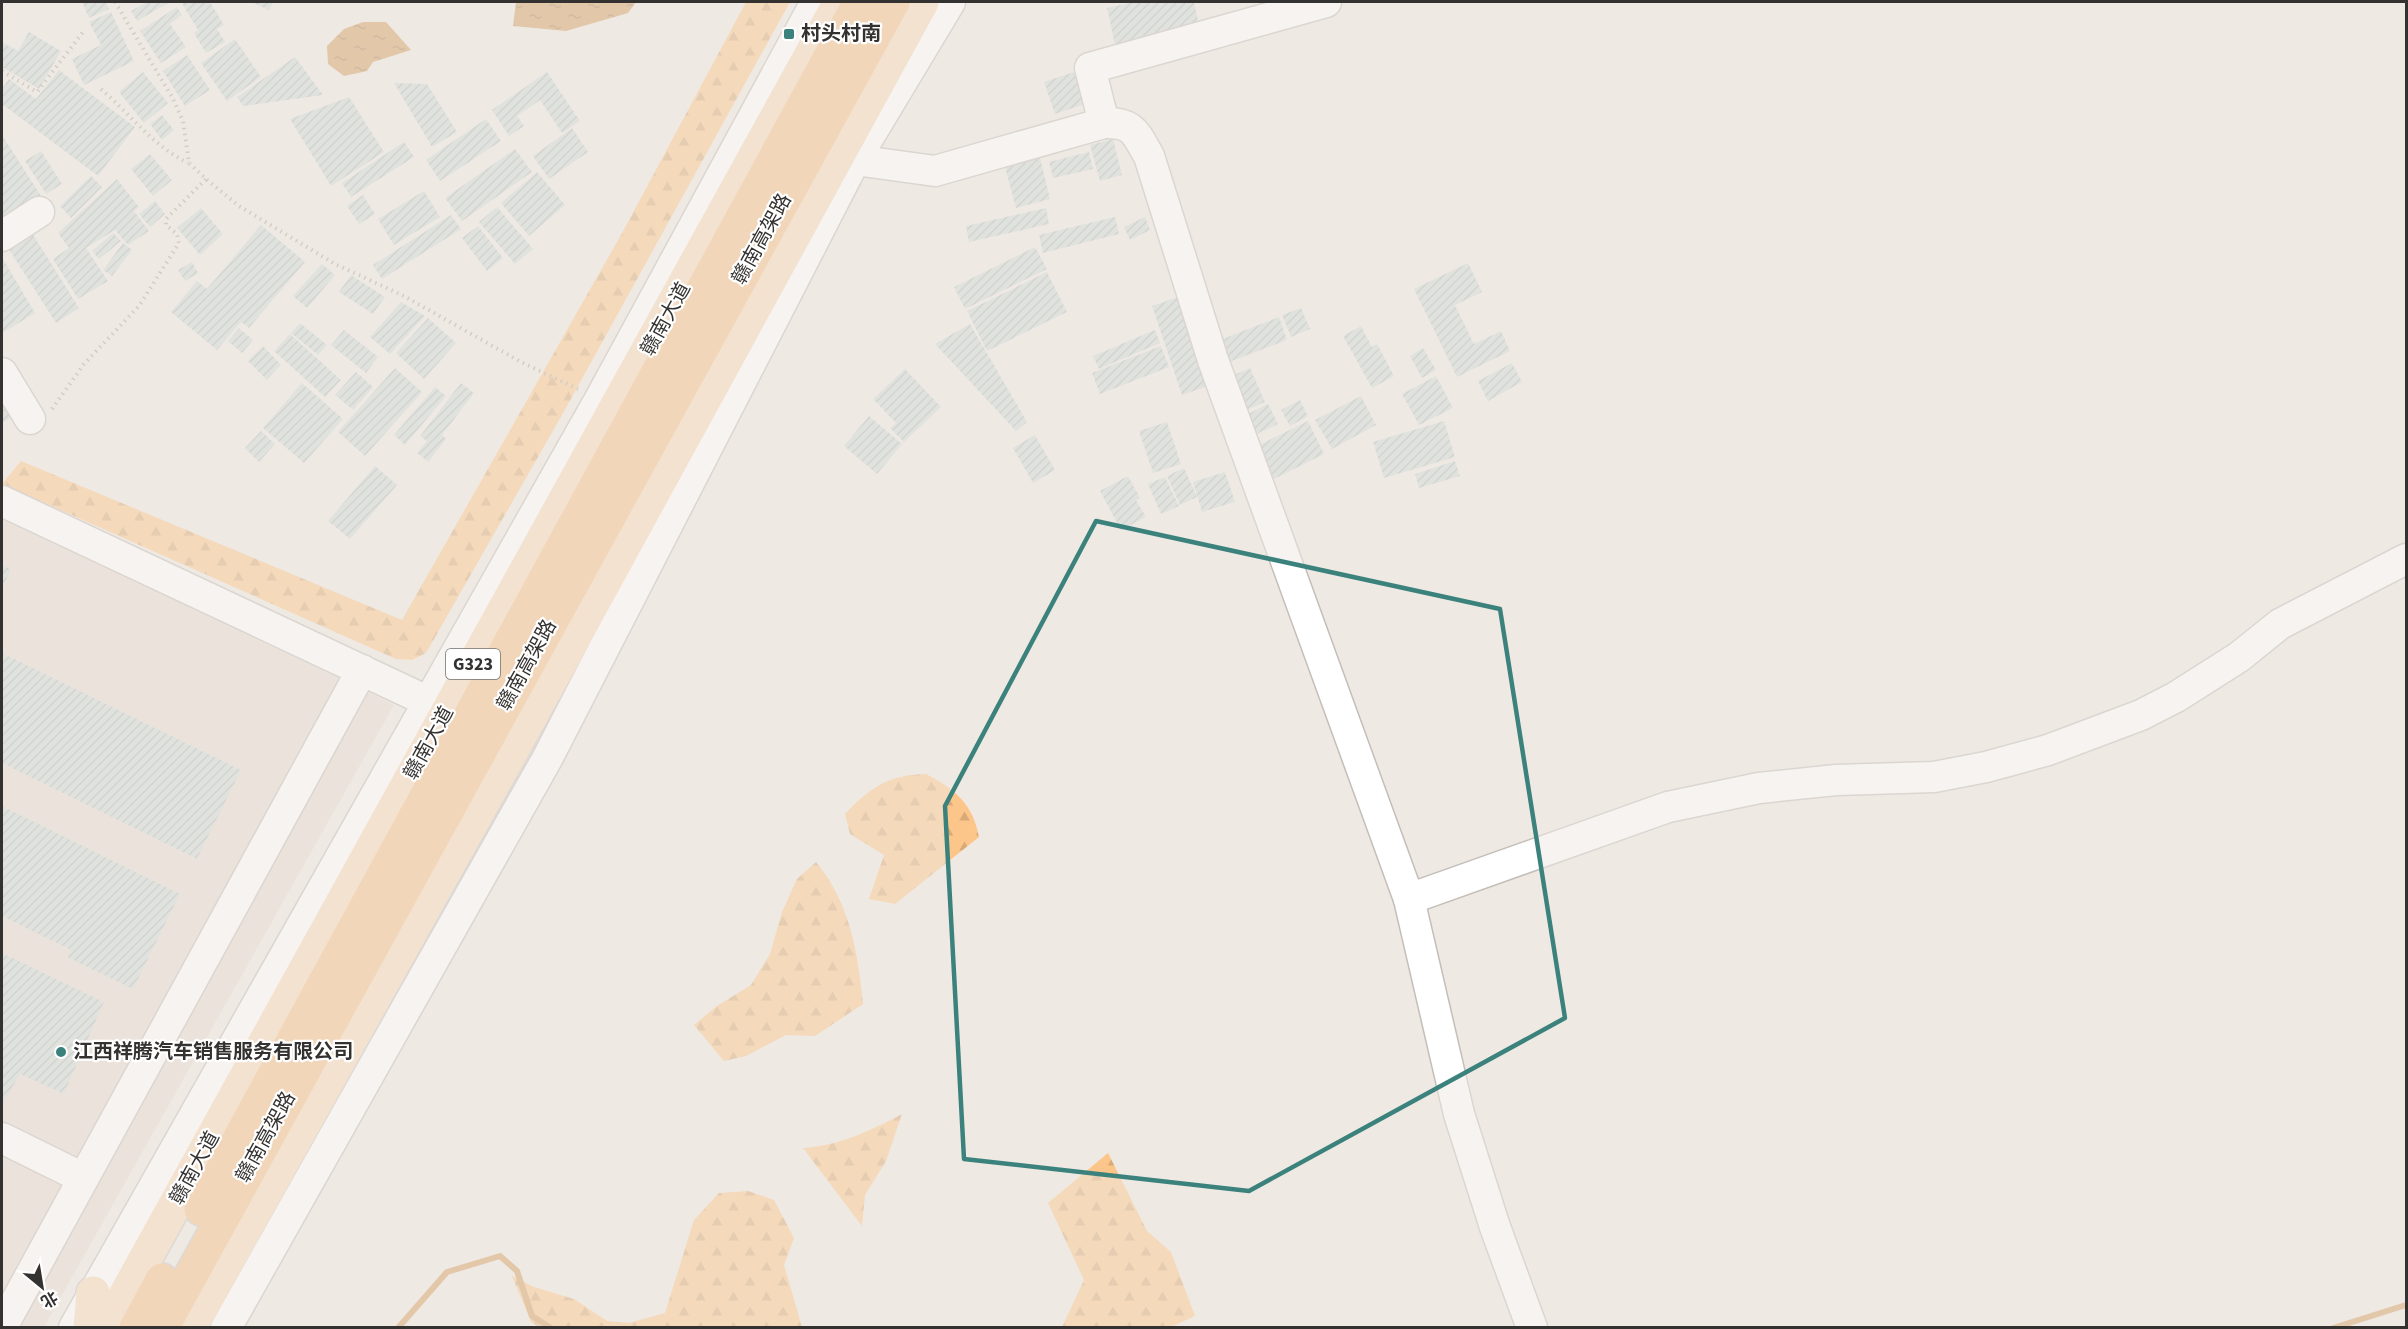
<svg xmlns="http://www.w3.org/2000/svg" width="2408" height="1329" viewBox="0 0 2408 1329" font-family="'Source Sans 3','Noto Sans SC',sans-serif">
<defs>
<pattern id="forest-firs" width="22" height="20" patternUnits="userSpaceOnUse" patternTransform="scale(1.5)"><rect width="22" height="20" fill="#fcc58a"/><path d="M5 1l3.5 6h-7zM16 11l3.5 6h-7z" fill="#d9aa77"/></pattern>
<pattern id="water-ripples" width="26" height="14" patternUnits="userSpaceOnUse" patternTransform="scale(1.5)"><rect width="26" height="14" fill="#d49e63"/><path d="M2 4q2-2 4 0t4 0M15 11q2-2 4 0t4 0" fill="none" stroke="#ad8152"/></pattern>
<pattern id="building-hatch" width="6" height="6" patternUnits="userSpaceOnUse" patternTransform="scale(1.5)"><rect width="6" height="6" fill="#cfd9d8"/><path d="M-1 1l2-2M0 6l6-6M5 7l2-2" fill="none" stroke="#b2bbba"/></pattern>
</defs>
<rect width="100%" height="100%" fill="#efe9e3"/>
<!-- built -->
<path fill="#e6dcd0" d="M 2,510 L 394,705 L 44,1327 L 2,1327 Z"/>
<!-- forest -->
<g fill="url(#forest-firs)">
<path d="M 746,2 L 790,2 L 562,415 L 426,653 L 412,660 L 396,659 L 2,484 L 21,461 L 402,620 L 621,235 Z"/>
<path d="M 926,774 C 955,789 973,804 979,837 L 895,904 L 869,899 L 884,855 L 850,834 L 845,814 C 871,787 888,775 926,774 Z"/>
<path d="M 816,862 C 850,903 858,953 863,1004 L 815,1036 L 786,1035 L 746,1056 L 724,1061 L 694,1025 L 717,1006 L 751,985 L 770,954 L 782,912 L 797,879 Z"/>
<path d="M 902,1114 L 886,1161 L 865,1195 L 862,1226 L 803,1148 C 839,1146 872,1130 902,1114 Z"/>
<path d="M 1108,1153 L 1147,1231 L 1171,1252 L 1195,1316 L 1171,1327 L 1062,1327 L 1084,1280 L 1048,1203 Z"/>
<path d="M 748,1191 L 774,1200 L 794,1238 L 784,1265 L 802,1327 L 541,1328 L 531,1322 L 512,1276 L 534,1287 L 574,1299 L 607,1321 L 629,1323 L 665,1313 L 694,1220 L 719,1193 Z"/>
</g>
<!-- water -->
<g fill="url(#water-ripples)">
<path d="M 516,2 L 636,2 L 628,13 L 566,31 L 513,26 Z"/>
<path d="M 363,22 L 386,22 L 411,50 L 373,62 L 367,71 L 344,76 L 328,64 L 327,46 L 344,29 Z"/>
</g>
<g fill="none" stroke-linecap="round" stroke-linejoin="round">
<!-- stream -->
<g stroke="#d49e63" stroke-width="6">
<path d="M 398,1328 L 447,1272 L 500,1256 L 517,1271 L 532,1316 L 551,1328"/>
<path d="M 2333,1328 L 2406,1305"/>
</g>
</g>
<!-- building -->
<g fill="url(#building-hatch)">
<path d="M 82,2 L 106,2 L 109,9 L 89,18 Z"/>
<path d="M 147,2 L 170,2 L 137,21 L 131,11 Z"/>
<path d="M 181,2 L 210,2 L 224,25 L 217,29 L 225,42 L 206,53 L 194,33 L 198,30 Z"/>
<path d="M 251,2 L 273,2 L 269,10 Z"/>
<path d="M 1134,2 L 1194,2 L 1199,26 L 1115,45 L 1107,8 Z"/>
<path d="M 177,7 L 182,15 L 170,24 L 186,47 L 161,63 L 140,31 Z"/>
<path d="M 111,12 L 134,61 L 84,85 L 72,59 L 101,45 L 89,22 Z"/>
<path d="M 29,32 L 61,51 L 39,89 L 2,67 L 2,42 L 18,51 Z"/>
<path d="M 235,39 L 261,77 L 227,101 L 201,63 Z"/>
<path d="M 187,55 L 210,90 L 185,106 L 163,71 Z"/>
<path d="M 295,57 L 323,95 L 243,106 L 237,97 Z"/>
<path d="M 59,70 L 135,127 L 98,176 L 2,104 L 2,89 L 9,79 L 36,99 Z"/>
<path d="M 143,72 L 168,103 L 144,123 L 119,92 Z"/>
<path d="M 547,72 L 580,121 L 562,133 L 540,100 L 517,116 L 524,126 L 509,136 L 492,110 Z"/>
<path d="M 1074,72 L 1085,104 L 1055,114 L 1044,82 Z"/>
<path d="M 394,83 L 427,84 L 457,132 L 432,147 Z"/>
<path d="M 349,97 L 384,152 L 331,186 L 290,119 Z"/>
<path d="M 162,115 L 174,130 L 162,140 L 150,124 Z"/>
<path d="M 486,119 L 501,141 L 440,181 L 426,160 Z"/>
<path d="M 572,128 L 588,152 L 549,179 L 533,156 Z"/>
<path d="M 2,135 L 45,202 L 2,226 Z"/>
<path d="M 1113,139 L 1122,175 L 1100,181 L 1090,145 Z"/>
<path d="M 404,142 L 414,157 L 351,197 L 342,183 Z"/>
<path d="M 515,149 L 532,172 L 462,221 L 445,198 Z"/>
<path d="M 41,151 L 62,184 L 46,194 L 25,161 Z"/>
<path d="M 1089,152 L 1093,169 L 1053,178 L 1049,162 Z"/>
<path d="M 150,154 L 172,180 L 153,196 L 131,169 Z"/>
<path d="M 1040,158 L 1050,199 L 1016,208 L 1005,167 Z"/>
<path d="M 537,172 L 565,205 L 529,236 L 501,203 Z"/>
<path d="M 91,176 L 102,187 L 71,218 L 60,206 Z"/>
<path d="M 117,179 L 139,207 L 134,211 L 149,231 L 128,245 L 115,230 L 86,248 L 108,281 L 78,299 L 53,259 L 69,248 L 58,233 Z"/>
<path d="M 424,191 L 440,217 L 394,245 L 378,219 Z"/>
<path d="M 363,195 L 375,214 L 359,224 L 347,206 Z"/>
<path d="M 155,201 L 165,214 L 150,227 L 139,214 Z"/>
<path d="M 497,207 L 533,249 L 515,264 L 479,222 Z"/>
<path d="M 201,208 L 223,234 L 200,255 L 177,228 Z"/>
<path d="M 1046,208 L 1049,224 L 969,242 L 966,226 Z"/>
<path d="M 451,215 L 461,229 L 382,279 L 373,265 Z"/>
<path d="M 1115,217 L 1119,234 L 1043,253 L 1039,235 Z"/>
<path d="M 1145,217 L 1150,230 L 1130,240 L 1124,227 Z"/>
<path d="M 261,225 L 305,262 L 249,328 L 241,322 L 217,350 L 171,312 L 197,281 L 207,289 Z"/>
<path d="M 478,226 L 503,258 L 487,271 L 462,238 Z"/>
<path d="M 32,233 L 79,308 L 56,323 L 8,248 Z"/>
<path d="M 113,233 L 121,241 L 99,259 L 92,251 Z"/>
<path d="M 123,243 L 132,250 L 112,276 L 103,270 Z"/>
<path d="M 1035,247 L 1047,269 L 965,309 L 954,287 Z"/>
<path d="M 2,257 L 35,313 L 2,333 Z"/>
<path d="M 192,262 L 198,273 L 185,281 L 178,270 Z"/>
<path d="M 1468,263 L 1482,292 L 1455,305 L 1474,344 L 1501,331 L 1510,351 L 1457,377 L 1414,289 Z"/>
<path d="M 322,264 L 335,275 L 307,308 L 293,296 Z"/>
<path d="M 1047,272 L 1067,312 L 987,351 L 967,311 Z"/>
<path d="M 351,275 L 385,297 L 373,314 L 339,292 Z"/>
<path d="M 1178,297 L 1208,386 L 1182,395 L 1152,306 Z"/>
<path d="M 401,302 L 425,316 L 390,354 L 370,337 Z"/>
<path d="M 1301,308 L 1310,329 L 1291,337 L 1282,315 Z"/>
<path d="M 1279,317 L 1287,340 L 1229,362 L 1220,340 Z"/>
<path d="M 428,318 L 456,343 L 424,379 L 396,353 Z"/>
<path d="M 300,323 L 327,345 L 318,355 L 291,333 Z"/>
<path d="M 970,324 L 1027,422 L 1016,431 L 935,344 Z"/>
<path d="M 1361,326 L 1372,347 L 1377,344 L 1394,376 L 1372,388 L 1343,336 Z"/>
<path d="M 239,328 L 253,340 L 242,353 L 228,341 Z"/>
<path d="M 344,330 L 378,357 L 366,373 L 331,345 Z"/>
<path d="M 1155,330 L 1160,343 L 1099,369 L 1093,356 Z"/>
<path d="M 290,334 L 341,380 L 325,397 L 274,351 Z"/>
<path d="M 263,346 L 281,365 L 267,380 L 248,361 Z"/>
<path d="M 1161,346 L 1169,367 L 1100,394 L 1092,373 Z"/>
<path d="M 1423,348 L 1436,370 L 1422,378 L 1410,356 Z"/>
<path d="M 1512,363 L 1522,382 L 1488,401 L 1478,381 Z"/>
<path d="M 395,368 L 422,392 L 365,456 L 338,432 Z"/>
<path d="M 1250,368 L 1265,402 L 1242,412 L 1227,378 Z"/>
<path d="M 905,369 L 941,407 L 904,442 L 890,428 L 896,423 L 873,399 Z"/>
<path d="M 356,372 L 373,387 L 353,410 L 335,395 Z"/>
<path d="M 1436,376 L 1453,408 L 1419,425 L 1402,394 Z"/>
<path d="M 302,383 L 343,419 L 304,463 L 263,428 Z"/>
<path d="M 461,383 L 474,393 L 442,435 L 446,439 L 428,462 L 417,453 L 427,441 L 420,436 Z"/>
<path d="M 435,387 L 446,396 L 405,445 L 394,435 Z"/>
<path d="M 2,393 L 15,415 L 2,423 Z"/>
<path d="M 1361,396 L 1376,425 L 1332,449 L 1315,420 Z"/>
<path d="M 1300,400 L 1308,416 L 1290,426 L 1281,410 Z"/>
<path d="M 1268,404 L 1278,424 L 1252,436 L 1242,417 Z"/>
<path d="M 869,416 L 902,444 L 877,474 L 844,446 Z"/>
<path d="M 1308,421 L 1324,454 L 1272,480 L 1255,447 Z"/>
<path d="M 1444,421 L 1455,457 L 1384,478 L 1373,442 Z"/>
<path d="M 1167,422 L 1181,464 L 1153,473 L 1139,431 Z"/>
<path d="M 261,431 L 275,444 L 259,462 L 245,448 Z"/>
<path d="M 1035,435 L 1055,470 L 1033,483 L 1013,448 Z"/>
<path d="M 1455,461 L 1460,476 L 1419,488 L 1415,474 Z"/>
<path d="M 375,466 L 397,485 L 350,539 L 328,521 Z"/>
<path d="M 1184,468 L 1197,497 L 1180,505 L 1167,476 Z"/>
<path d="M 1225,472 L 1235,502 L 1202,512 L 1193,482 Z"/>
<path d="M 1128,476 L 1140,498 L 1136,500 L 1146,517 L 1121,530 L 1100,491 Z"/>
<path d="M 1165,477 L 1179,506 L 1161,514 L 1148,484 Z"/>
<path d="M 2,565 L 11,569 L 2,588 Z"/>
<path d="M 2,653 L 241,770 L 197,859 L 2,763 Z"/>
<path d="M 2,806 L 180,894 L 133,989 L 67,957 L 71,950 L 2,916 Z"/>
<path d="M 2,953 L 104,1002 L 64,1094 L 20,1074 L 2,1105 Z"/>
</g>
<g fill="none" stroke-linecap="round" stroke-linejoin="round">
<!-- minor casing -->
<g stroke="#c4beb9" stroke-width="33">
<g id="minor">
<path d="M 1104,123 L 1090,68 L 1326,2"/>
<path d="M 855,160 L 935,171 L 1104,123 C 1133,122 1135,132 1149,156 L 1213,360 L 1409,899 L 1459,1114 L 1495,1227 L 1532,1328"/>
<path d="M 2,236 L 39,212"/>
<path d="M 2,373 L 30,419"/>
<path d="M 2,501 L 427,701"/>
<path d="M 1409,899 L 1668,807 L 1759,788 L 1836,780 L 1934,777 L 1986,767 L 2048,750 L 2141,715 L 2176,697 L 2239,657 L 2280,624 L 2406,559"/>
<path d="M 2,1138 L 83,1178"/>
<path d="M 2,1327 L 362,670"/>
<path d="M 74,1328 L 600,399 L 816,2"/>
<path d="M 226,1328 L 547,759 L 855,160 L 950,2"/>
</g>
</g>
<!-- major casing -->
<g stroke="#c6c6c5" stroke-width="36">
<g id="major">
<path d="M 90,1328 L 93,1293"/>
<path d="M 107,1328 L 840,2"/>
<path d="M 190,1328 L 513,749 L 922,2"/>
</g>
</g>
<!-- highway casing -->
<g stroke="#c6c6c5" stroke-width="36">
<g id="highway">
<path d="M 201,1209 L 860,2"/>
<path d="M 136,1328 L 162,1280"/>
<path d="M 162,1328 L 893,2"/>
</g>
</g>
<!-- path -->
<g stroke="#b1aca7" stroke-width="4" stroke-dasharray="1.5 4.5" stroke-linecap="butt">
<path d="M 115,2 L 172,97 L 183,121 L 189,163 L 206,179 L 239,206 L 335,264 L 404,296 L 521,362 L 578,389"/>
<path d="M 2,71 L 37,92 L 83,32"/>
<path d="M 101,89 C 130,114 153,146 188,163"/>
<path d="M 52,409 L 84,364 L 139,306 L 179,243 L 177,234 L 166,225 L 166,219 L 206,179"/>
</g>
<!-- minor -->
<use href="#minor" stroke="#fff" stroke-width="30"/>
<!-- major -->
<use href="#major" stroke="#f8d9b6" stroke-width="33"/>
<!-- highway -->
<use href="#highway" stroke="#f3bf86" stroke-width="33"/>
</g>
<!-- marked area -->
<path d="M0 0H2408V1329H0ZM 1096,521 L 1500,609 L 1565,1018 L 1249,1191 L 964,1159 L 945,806 Z" fill="#efe9e3" fill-opacity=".55" fill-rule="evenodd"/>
<path fill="none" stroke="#3b827d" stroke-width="4.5" stroke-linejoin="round" d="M 1096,521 L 1500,609 L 1565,1018 L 1249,1191 L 964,1159 L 945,806 Z"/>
<!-- markers -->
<g fill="#3b827d" stroke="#fff" stroke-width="2">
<rect x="783" y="28" width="12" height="12" rx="3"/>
<circle cx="61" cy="1052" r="6"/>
</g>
<g text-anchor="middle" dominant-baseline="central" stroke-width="4.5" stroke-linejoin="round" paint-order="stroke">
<!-- shield labels -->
<rect fill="#fff" stroke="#71706e" stroke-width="1.5" x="446" y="649" width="54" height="30" rx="4.5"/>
<g font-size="18" font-weight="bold" fill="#343230">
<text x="473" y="664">G323</text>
</g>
<!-- poi labels -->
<g font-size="20" font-weight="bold" fill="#343230" stroke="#fff" text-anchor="start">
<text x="801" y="34">村头村南</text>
<text x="73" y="1052">江西祥腾汽车销售服务有限公司</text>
</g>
<!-- street labels -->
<g font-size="20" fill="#343230" stroke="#fff">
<text transform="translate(762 239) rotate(-61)">赣南高架路</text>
<text transform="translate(666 319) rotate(-61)">赣南大道</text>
<text transform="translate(527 665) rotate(-61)">赣南高架路</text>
<text transform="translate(429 743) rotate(-61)">赣南大道</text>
<text transform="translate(266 1137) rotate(-61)">赣南高架路</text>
<text transform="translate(195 1168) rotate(-61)">赣南大道</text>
</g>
</g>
<!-- border -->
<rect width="2408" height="1329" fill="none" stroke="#343230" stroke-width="6"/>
<!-- north arrow -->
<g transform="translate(42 1287) rotate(150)" stroke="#ffffff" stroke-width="4.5" paint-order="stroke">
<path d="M0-4.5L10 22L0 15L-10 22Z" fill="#343230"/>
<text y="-9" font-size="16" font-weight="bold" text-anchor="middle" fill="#343230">北</text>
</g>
</svg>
